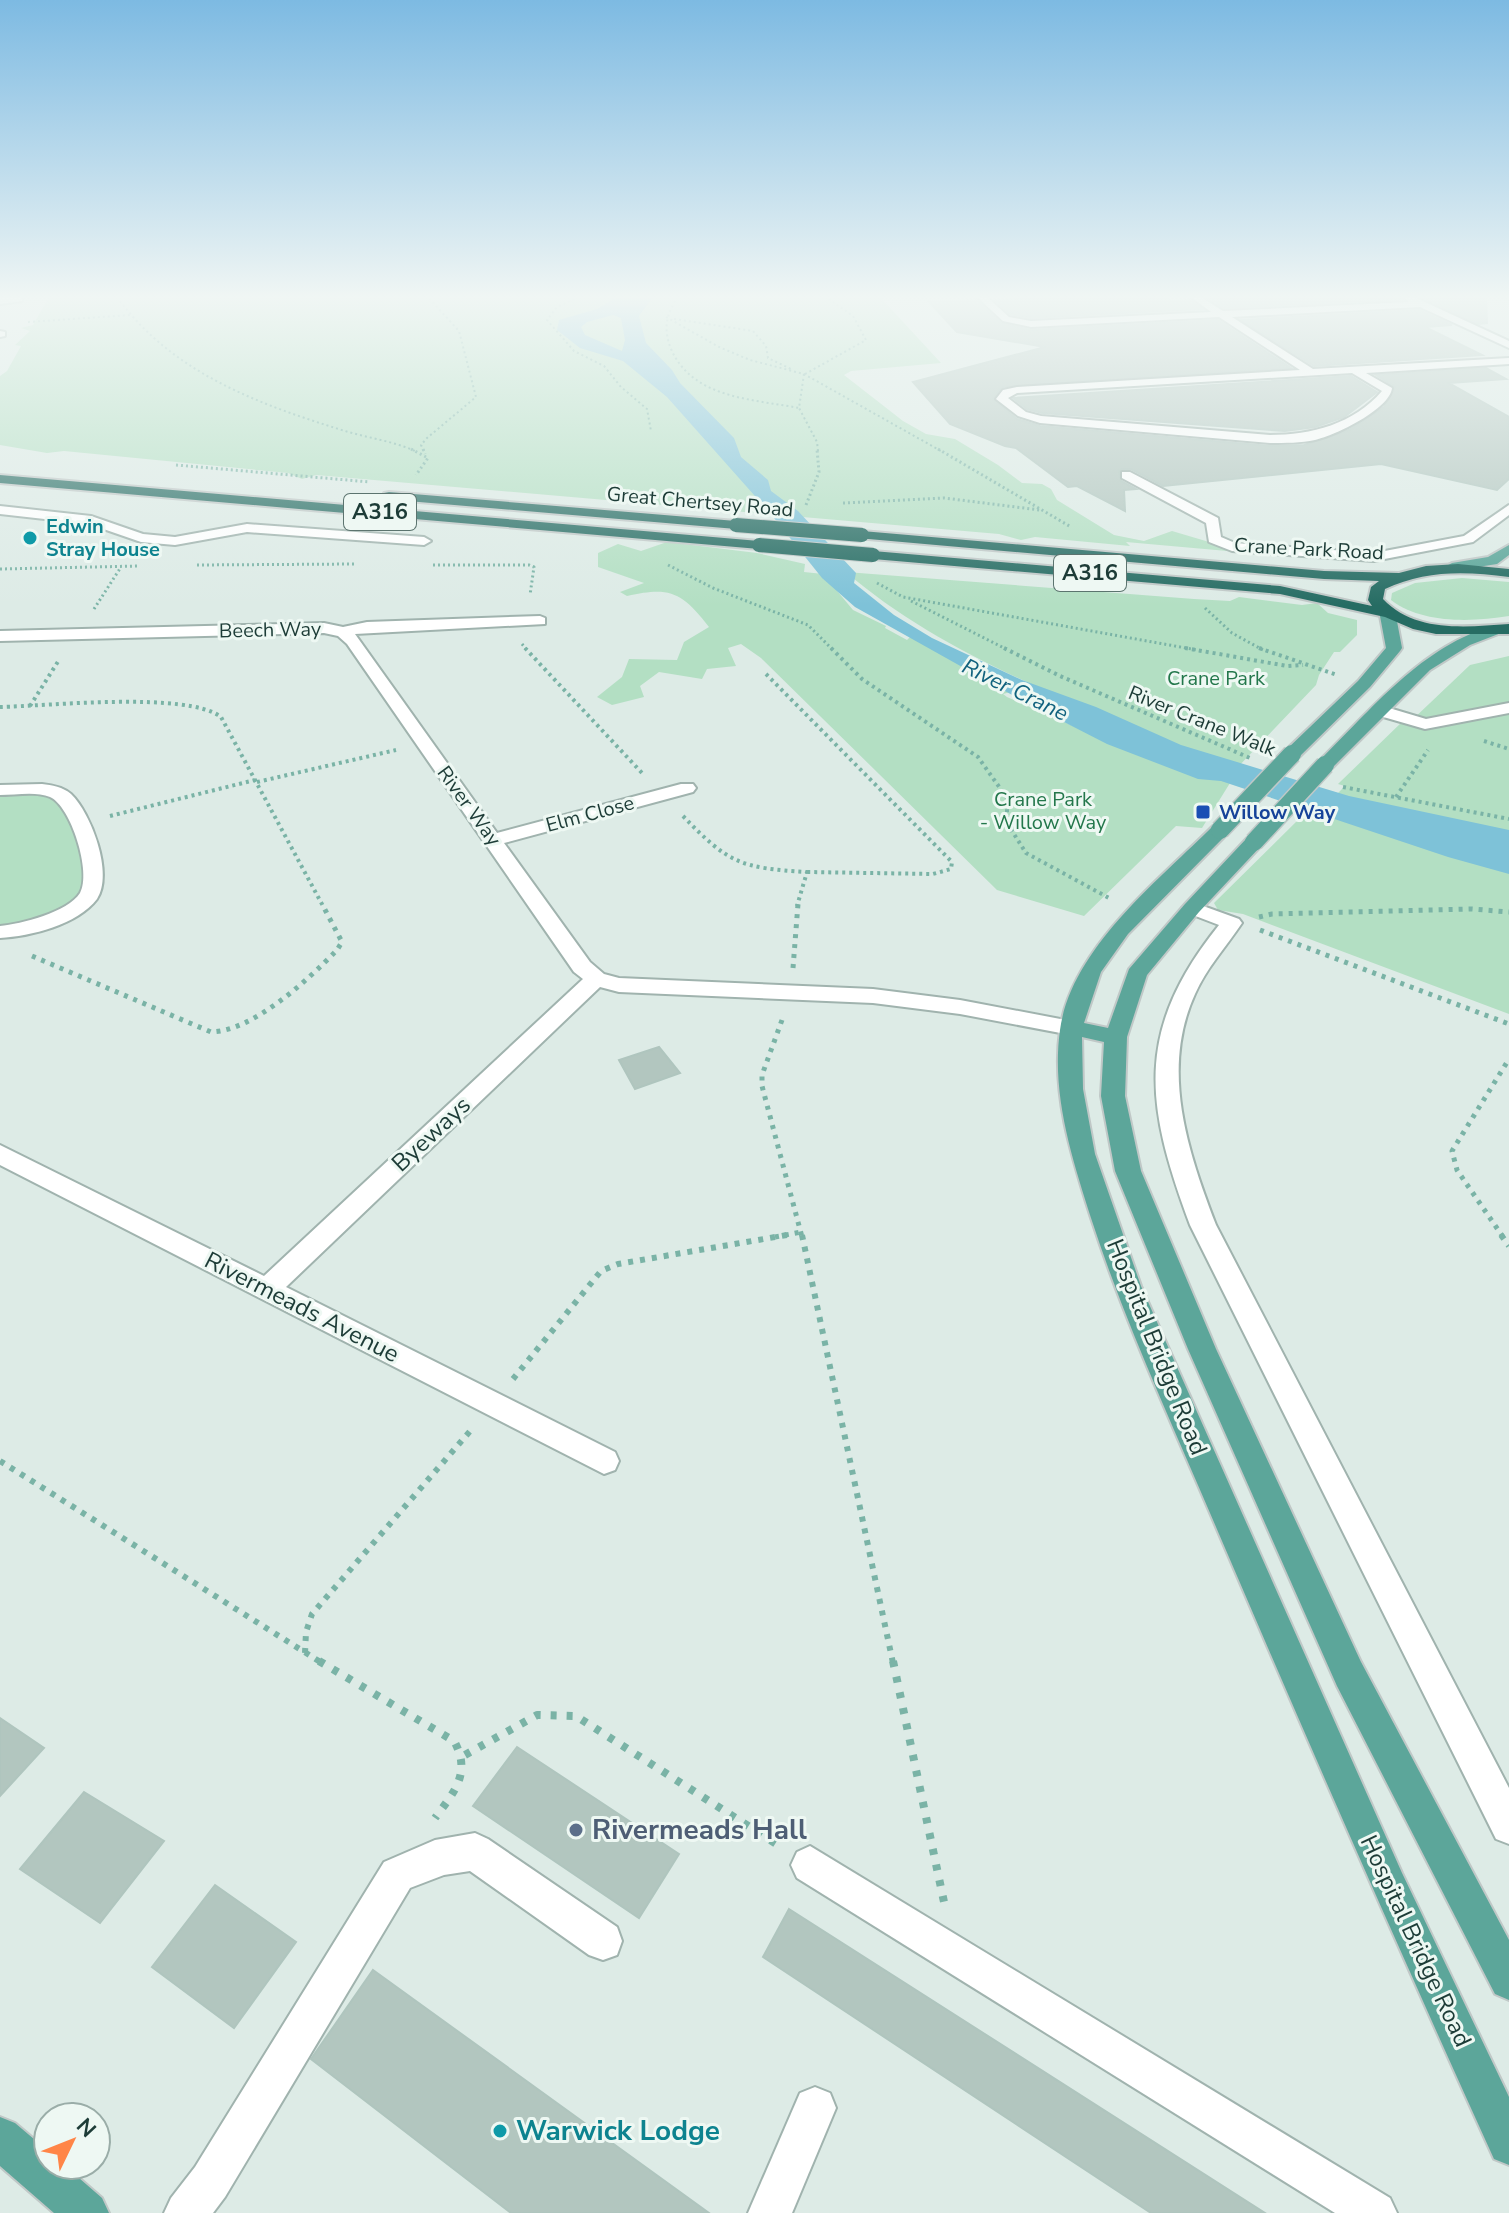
<svg xmlns="http://www.w3.org/2000/svg" width="1509" height="2213" viewBox="0 0 1509 2213" font-family="'Nunito Sans',sans-serif">
<rect width="100%" height="100%" fill="#ddebe6"/>
<!-- green -->
<g fill="#b3dfc3">
<path d="M 49,297 L 880,297 L 941,363 L 851,371 L 844,375 L 903,421 L 926,434 L 955,439 L 998,465 L 1022,483 L 1042,484 L 1051,489 L 1057,500 L 1114,535 L 1144,541 L 1172,531 L 1226,547 L 1311,555 L 1307,558 L 1126,542 L 1130,546 L 1035,537 L 1021,540 L 999,534 L 316,475 L 302,479 L 288,473 L 64,451 L 47,453 L 0,445 L 0,376 L 7,371 L 21,346 L 15,345 L 30,331 L 21,328 L 33,325 Z"/>
<path d="M 667,542 L 757,553 L 805,564 L 804,572 L 823,574 L 853,610 L 886,626 L 885,628 L 907,640 L 910,637 L 1022,689 L 1003,694 L 1007,697 L 1137,754 L 1230,783 L 1202,828 L 1176,826 L 1084,916 L 997,890 L 761,658 L 741,644 L 728,648 L 736,666 L 707,669 L 702,679 L 659,672 L 640,686 L 644,697 L 612,705 L 597,697 L 622,677 L 629,659 L 677,660 L 684,642 L 709,627 C 682,592 670,586 627,596 L 620,592 L 644,583 L 598,567 L 598,553 L 618,544 L 641,551 Z"/>
<path d="M 846,572 L 1194,599 L 1230,601 L 1239,597 L 1302,605 L 1317,603 L 1328,613 L 1357,620 L 1357,635 L 1340,652 L 1334,652 L 1319,675 L 1316,685 L 1236,769 C 1108,715 952,664 846,572 Z"/>
<path d="M 1462,578 L 1509,582 L 1509,616 C 1472,622 1422,624 1391,600 L 1392,593 L 1415,583 Z"/>
<path d="M 1509,656 L 1509,1014 L 1243,914 L 1218,910 L 1214,903 L 1302,816 L 1312,818 L 1316,815 L 1345,786 L 1338,784 L 1403,721 L 1410,722 L 1470,665 Z"/>
<path d="M 30,789 L 72,803 L 94,882 L 75,908 L 0,932 L 0,790 Z"/>
</g>
<!-- water -->
<path fill="#7ec2d8" fill-rule="evenodd" d="M 617,297 L 653,297 L 639,316 L 646,343 L 672,370 L 680,383 L 734,438 L 741,457 L 768,480 L 771,491 L 798,511 L 856,573 L 854,583 L 894,615 L 932,638 L 1022,680 L 1096,707 L 1181,745 L 1349,796 L 1509,830 L 1509,874 L 1448,857 L 1221,781 L 1198,779 L 1107,744 L 1021,700 L 855,607 L 822,578 L 770,513 L 667,397 L 623,361 L 580,348 L 557,330 L 559,320 L 597,309 ZM 613,315 L 621,318 L 625,340 L 622,351 L 585,335 L 581,327 L 587,322 Z"/>
<!-- building -->
<g fill="#b2c6bf" stroke="#afc5be" stroke-width="2">
<path d="M 1065,297 L 1164,297 L 1171,301 L 1190,300 L 1203,309 L 1031,318 L 1010,314 L 994,300 Z"/>
<path d="M 1248,297 L 1400,297 L 1401,299 L 1224,308 L 1210,299 Z"/>
<path d="M 1420,297 L 1486,297 L 1487,323 L 1478,324 Z"/>
<path d="M 976,300 L 1001,323 L 1030,330 L 1218,320 L 1291,368 L 1002,387 L 993,399 L 1017,419 L 1040,426 L 1270,446 L 1304,445 L 1349,430 L 1384,407 L 1395,387 L 1376,375 L 1486,368 L 1506,379 L 1449,383 L 1509,417 L 1509,479 L 1497,490 L 1381,464 L 1163,486 L 1131,469 L 1122,469 L 1119,472 L 1121,481 L 1136,489 L 1124,490 L 1125,511 L 1077,486 L 1068,487 L 1016,448 L 1005,446 L 950,424 L 913,382 L 1045,347 L 957,332 L 929,302 Z"/>
<path d="M 1419,310 L 1452,325 L 1425,327 L 1482,355 L 1314,366 L 1241,320 Z"/>
<path d="M 1351,376 L 1377,392 L 1344,417 L 1315,427 L 1285,431 L 1042,413 L 1027,409 L 1013,398 Z"/>
<path d="M 659,1047 L 680,1073 L 635,1089 L 619,1060 Z"/>
<path d="M 0,1718 L 44,1748 L 0,1796 Z"/>
<path d="M 517,1747 L 679,1854 L 639,1918 L 473,1806 Z"/>
<path d="M 84,1792 L 164,1841 L 100,1923 L 20,1869 Z"/>
<path d="M 215,1885 L 296,1942 L 234,2028 L 152,1967 Z"/>
<path d="M 789,1909 L 1265,2213 L 1151,2213 L 763,1957 Z"/>
<path d="M 373,1970 L 709,2213 L 511,2213 L 311,2059 Z"/>
</g>
<g fill="none" stroke-linecap="round" stroke-linejoin="round">
<!-- minor casing -->
<g stroke="#a0b3ae" stroke-width="4">
<g id="minor">
<path d="M 22,297 L 22,301 L 0,304 L 0,298 Z"/>
<path d="M 977,297 L 987,297 L 1009,317 L 1031,321 L 1211,312 L 1191,297 L 1201,297 L 1223,311 L 1409,302 L 1403,297 L 1414,297 L 1509,341 L 1509,348 L 1420,307 L 1232,317 L 1313,369 L 1509,358 L 1509,364 L 1366,373 L 1392,388 C 1390,409 1336,435 1315,440 C 1301,443 1285,443 1270,443 L 1040,423 L 1018,416 L 996,399 L 1003,390 L 1017,387 L 1300,370 L 1219,317 L 1031,327 L 1003,321 ZM 1352,373 L 1382,391 C 1354,424 1311,435 1270,435 L 1041,416 L 1026,412 L 1008,398 L 1017,393 Z"/>
<path d="M 0,331 L 5,332 L 5,336 L 0,337 Z"/>
<path d="M 1122,472 L 1130,472 L 1218,518 L 1221,537 L 1235,543 L 1374,553 L 1464,536 L 1509,505 L 1509,515 L 1473,542 L 1374,561 L 1232,551 L 1209,542 L 1206,523 L 1122,478 Z"/>
<path d="M 0,506 L 91,516 L 143,534 L 175,537 L 247,524 L 424,537 L 431,541 L 424,545 L 247,532 L 175,545 L 141,542 L 89,524 L 0,514 Z"/>
<path d="M 540,616 L 545,618 L 545,624 L 355,634 L 497,833 L 681,784 L 693,784 L 696,788 L 693,792 L 504,843 L 590,962 L 604,974 L 619,978 L 873,989 L 960,1000 L 1071,1021 L 1079,1023 L 1082,1028 L 1079,1033 L 1071,1035 L 960,1014 L 873,1003 L 619,992 L 600,987 L 286,1287 L 615,1452 L 619,1461 L 615,1470 L 604,1474 L 0,1165 L 0,1145 L 264,1276 L 583,979 L 574,972 L 347,644 L 338,636 L 324,633 L 0,641 L 0,631 L 324,623 L 343,627 L 367,622 Z"/>
<path d="M 1509,703 L 1509,713 L 1425,729 L 1373,714 L 1371,710 L 1379,705 L 1426,719 Z"/>
<path d="M 42,784 C 52,785 63,787 71,794 C 91,813 114,874 97,899 C 77,925 31,936 0,938 L 0,926 C 21,924 68,912 80,893 C 92,873 71,806 50,797 C 36,791 15,795 0,795 L 0,785 Z"/>
<path d="M 1192,902 L 1239,919 L 1242,923 C 1226,947 1207,967 1195,994 C 1160,1070 1188,1152 1216,1225 L 1509,1788 L 1509,1844 L 1496,1839 L 1190,1225 C 1145,1104 1134,1031 1219,925 L 1185,912 L 1182,908 Z"/>
<path d="M 475,1833 L 488,1839 L 617,1927 L 622,1941 L 617,1955 L 603,1960 L 589,1955 L 470,1871 L 444,1875 L 410,1888 L 225,2197 L 213,2213 L 164,2213 L 171,2198 L 195,2167 L 384,1862 L 435,1840 Z"/>
<path d="M 810,1846 L 1390,2198 L 1397,2213 L 1335,2213 L 797,1878 L 791,1865 L 797,1852 Z"/>
<path d="M 815,2087 L 830,2093 L 836,2108 L 792,2213 L 748,2213 L 800,2093 Z"/>
</g>
</g>
<!-- major casing -->
<g stroke="#c0c8c7" stroke-width="4">
<g id="major">
<path d="M 1509,545 L 1509,555 L 1497,564 L 1452,571 L 1445,567 L 1452,563 L 1488,557 Z"/>
<path d="M 1388,611 L 1396,616 L 1402,648 L 1400,651 L 1370,687 L 1298,758 L 1286,758 L 1283,754 L 1286,750 L 1358,681 L 1386,648 L 1380,616 Z"/>
<path d="M 1496,625 L 1504,630 L 1501,633 L 1470,645 L 1430,670 L 1331,769 L 1319,769 L 1316,765 L 1319,761 C 1371,710 1422,645 1496,625 Z"/>
<path d="M 1220,824 L 1227,826 L 1230,830 L 1227,834 L 1128,934 L 1101,972 L 1084,1023 L 1108,1028 L 1129,969 L 1185,904 L 1247,838 L 1261,838 L 1264,842 L 1261,846 L 1199,912 L 1147,975 L 1127,1037 L 1125,1096 L 1141,1171 L 1216,1349 L 1361,1662 L 1509,1940 L 1509,2000 L 1495,1994 L 1337,1686 L 1188,1349 L 1115,1171 L 1101,1096 L 1104,1042 L 1082,1037 L 1083,1089 L 1095,1154 L 1141,1286 L 1402,1873 L 1509,2097 L 1509,2165 L 1494,2159 C 1400,1952 1309,1744 1219,1534 C 1175,1430 1126,1326 1091,1218 C 1072,1158 1051,1094 1060,1030 C 1071,949 1158,881 1213,826 Z"/>
<path d="M 0,2117 L 15,2123 L 48,2151 L 48,2165 L 64,2165 L 102,2198 L 109,2213 L 54,2213 L 0,2166 Z"/>
</g>
</g>
<!-- highway casing -->
<g stroke="#c0c8c7" stroke-width="4">
<g id="highway">
<path d="M 0,475 L 759,541 L 766,545 L 759,549 L 0,483 Z"/>
<path d="M 389,492 L 736,521 L 743,525 L 736,529 L 384,499 L 384,493 Z"/>
<path d="M 862,531 L 1324,571 L 1399,573 L 1426,566 L 1458,564 L 1509,569 L 1509,577 C 1465,571 1425,570 1385,589 L 1383,599 C 1415,633 1466,627 1509,624 L 1509,634 L 1436,634 L 1413,629 L 1385,617 L 1280,594 L 873,559 L 866,555 L 873,551 L 1280,586 L 1372,606 L 1368,600 L 1371,587 L 1379,581 L 1324,579 L 857,538 L 855,535 Z"/>
</g>
</g>
<!-- path-far5 -->
<g stroke="#7ab3a6" stroke-width="2" stroke-dasharray="2 3" stroke-linecap="butt">
<path d="M 117,297 C 172,373 258,404 345,431 C 368,438 393,441 415,451"/>
<path d="M 579,297 L 557,307 L 547,320 L 574,351 L 604,366 L 621,387 L 647,409 L 651,431"/>
<path d="M 678,297 C 666,314 663,329 671,349 C 693,399 753,399 799,408"/>
<path d="M 666,317 L 719,347 L 750,360 L 804,374 L 941,451"/>
<path d="M 674,319 L 753,331 L 766,346 L 768,358 L 793,370"/>
<path d="M 28,322 L 130,315"/>
<path d="M 804,374 L 799,408 L 817,442 L 818,451"/>
<path d="M 805,374 L 866,340 L 853,316 L 826,297"/>
<path d="M 424,451 L 421,445 L 427,438 L 476,397 L 459,331 L 428,297"/>
</g>
<!-- path-far4 -->
<g stroke="#7ab3a6" stroke-width="3" stroke-dasharray="2 3" stroke-linecap="butt">
<path d="M 411,449 L 428,458 L 416,475"/>
<path d="M 423,449 L 425,454"/>
<path d="M 938,449 L 1071,527"/>
<path d="M 176,465 L 370,482"/>
<path d="M 843,503 L 944,498 L 1040,510"/>
<path d="M 806,505 L 819,472 L 817,449"/>
<path d="M 197,565 L 355,564"/>
<path d="M 433,565 L 529,565 L 534,567 L 530,595"/>
<path d="M 668,565 L 713,588 L 808,625 L 833,650"/>
<path d="M 0,569 L 139,566"/>
<path d="M 877,583 L 903,597 L 1197,650"/>
<path d="M 911,601 L 1008,650"/>
<path d="M 1205,608 L 1232,633 L 1263,650"/>
<path d="M 94,609 L 121,567"/>
<path d="M 522,644 L 527,650"/>
</g>
<!-- path-far3 -->
<g stroke="#7ab3a6" stroke-width="4" stroke-dasharray="3 4" stroke-linecap="butt">
<path d="M 525,648 L 643,774"/>
<path d="M 831,648 L 862,679 L 978,757 L 1007,798 L 1007,823 L 1026,853 L 1109,898"/>
<path d="M 1004,648 L 1060,676 L 1250,758"/>
<path d="M 1185,648 L 1287,666 L 1303,665"/>
<path d="M 1259,648 L 1337,675"/>
<path d="M 766,674 L 952,862 L 951,869 L 933,874 L 807,872"/>
<path d="M 30,706 L 59,660"/>
<path d="M 0,707 C 48,706 187,691 221,717 L 323,906"/>
<path d="M 1484,741 L 1509,749"/>
<path d="M 257,782 L 396,750"/>
<path d="M 1343,787 L 1509,819"/>
<path d="M 1396,797 L 1428,750"/>
<path d="M 110,816 L 255,780"/>
<path d="M 683,816 C 729,864 741,868 807,872 L 797,906"/>
</g>
<!-- path-far2 -->
<g stroke="#7ab3a6" stroke-width="5" stroke-dasharray="4 6" stroke-linecap="butt">
<path d="M 1259,917 L 1272,914 L 1472,909 L 1509,912"/>
<path d="M 1260,930 L 1509,1024"/>
<path d="M 32,956 L 211,1032 C 253,1031 308,980 337,950 L 342,942 L 322,904"/>
<path d="M 793,968 L 798,904"/>
<path d="M 782,1020 L 762,1075 L 762,1086 L 802,1237"/>
<path d="M 775,1237 L 801,1232"/>
<path d="M 1503,1237 L 1457,1170 L 1452,1151 L 1509,1059"/>
</g>
<!-- path-far1 -->
<g stroke="#7ab3a6" stroke-width="6" stroke-dasharray="5 7" stroke-linecap="butt">
<path d="M 802,1235 L 893,1663"/>
<path d="M 1501,1235 L 1509,1246"/>
<path d="M 513,1379 L 601,1271 L 618,1264 L 787,1235"/>
<path d="M 0,1461 L 322,1663"/>
<path d="M 305,1653 L 306,1632 L 312,1614 L 471,1430"/>
</g>
<!-- path -->
<g stroke="#7ab3a6" stroke-width="8" stroke-dasharray="6 10" stroke-linecap="butt">
<path d="M 319,1661 L 454,1741 C 472,1773 454,1792 435,1818"/>
<path d="M 893,1661 L 944,1902"/>
<path d="M 465,1755 L 537,1715 L 576,1716 L 778,1845"/>
</g>
<!-- minor -->
<use href="#minor" fill="#fff" fill-rule="evenodd"/>
<!-- major -->
<use href="#major" fill="#5ca69a" fill-rule="evenodd"/>
<!-- highway -->
<use href="#highway" fill="#266c63" fill-rule="evenodd"/>
<!-- major-bridge casing -->
<g stroke="#c0c8c7" stroke-width="21" stroke-linecap="butt">
<g id="major-bridge">
<path d="M 1220,830 L 1292,754"/>
<path d="M 1254,842 L 1325,765"/>
</g>
</g>
<!-- highway-bridge casing -->
<g stroke="#c0c8c7" stroke-width="16" stroke-linecap="butt">
<g id="highway-bridge">
<path d="M 736,525 L 862,535"/>
<path d="M 759,545 L 873,555"/>
</g>
</g>
<!-- major-bridge -->
<use href="#major-bridge" stroke="#5ca69a" stroke-width="18"/>
<!-- highway-bridge -->
<use href="#highway-bridge" stroke="#266c63" stroke-width="14"/>
</g>
<!-- sky -->
<linearGradient id="sky" x2="0" y2="1"><stop stop-color="#7dbae2"/><stop offset="0.49" stop-color="#f0f6f4"/><stop offset="1" stop-color="#f0f6f4" stop-opacity="0"/></linearGradient>
<rect width="1509" height="606" fill="url(#sky)"/>
<!-- markers -->
<g fill="#0f9aa8" stroke="#eef8f3" stroke-width="3">
<circle cx="30" cy="538" r="8"/>
<circle cx="500" cy="2131" r="8"/>
</g>
<rect fill="#1a4fb4" stroke="#eef8f3" stroke-width="3" x="1195" y="804" width="16" height="16" rx="4"/>
<circle fill="#5c6f8a" stroke="#eef8f3" stroke-width="3" cx="576" cy="1830" r="8"/>
<g text-anchor="middle" dominant-baseline="central" stroke-width="6" stroke-linejoin="round" paint-order="stroke">
<!-- far-street labels -->
<g font-size="20" fill="#1d3c37" stroke="#eef8f3">
<text transform="translate(700 502) rotate(5)">Great Chertsey Road</text>
<text transform="translate(1309 549) rotate(3)">Crane Park Road</text>
<text transform="translate(270 630) rotate(-1)">Beech Way</text>
<text transform="translate(1202 721) rotate(22)">River Crane Walk</text>
<text transform="translate(469 806) rotate(54)">River Way</text>
<text transform="translate(590 814) rotate(-15)">Elm Close</text>
</g>
<!-- far-culture labels -->
<g font-size="20" font-weight="bold" fill="#0d838f" stroke="#eef8f3" text-anchor="start">
<text x="46" y="526">Edwin<tspan x="46" dy="23">Stray House</tspan></text>
</g>
<!-- far-park labels -->
<g font-size="20" fill="#23774b" stroke="#eef8f3">
<text x="1216" y="678">Crane Park</text>
<text x="1043" y="799">Crane Park<tspan x="1043" dy="23">- Willow Way</tspan></text>
</g>
<!-- far-transit labels -->
<g font-size="20" font-weight="bold" fill="#164399" stroke="#eef8f3" text-anchor="start">
<text x="1219" y="812">Willow Way</text>
</g>
<!-- shield labels -->
<g fill="#eef8f3" stroke="#5c746f" stroke-width="2">
<rect x="344" y="494" width="72" height="36" rx="6"/>
<rect x="1054" y="555" width="72" height="36" rx="6"/>
</g>
<g font-size="22" font-weight="bold" fill="#1d3c37">
<text x="380" y="512">A316</text>
<text x="1090" y="573">A316</text>
</g>
<!-- far-water labels -->
<g font-size="22" font-style="italic" fill="#11627e" stroke="#eef8f3">
<text transform="translate(1015 690) rotate(26)">River Crane</text>
</g>
<!-- street labels -->
<g font-size="24" fill="#1d3c37" stroke="#eef8f3">
<text transform="translate(431 1134) rotate(-43)">Byeways</text>
<text transform="translate(302 1307) rotate(27)">Rivermeads Avenue</text>
<text transform="translate(1157 1347) rotate(68)">Hospital Bridge Road</text>
<text transform="translate(1416 1941) rotate(65)">Hospital Bridge Road</text>
</g>
<!-- near-service labels -->
<g font-size="28" font-weight="bold" fill="#4e5e75" stroke="#eef8f3" text-anchor="start">
<text x="592" y="1830">Rivermeads Hall</text>
</g>
<!-- near-culture labels -->
<g font-size="28" font-weight="bold" fill="#0d838f" stroke="#eef8f3" text-anchor="start">
<text x="516" y="2131">Warwick Lodge</text>
</g>
</g>
<!-- north arrow -->
<g transform="translate(72 2141) rotate(47)"><circle r="38" fill="#eef8f3" stroke="#9aada8" stroke-width="2"/>
<path d="M0-6L14 30L0 20L-14 30Z" fill="#ff8547"/>
<text y="-12" font-size="22" font-weight="bold" text-anchor="middle" fill="#1d3c37">N</text>
</g>
</svg>
